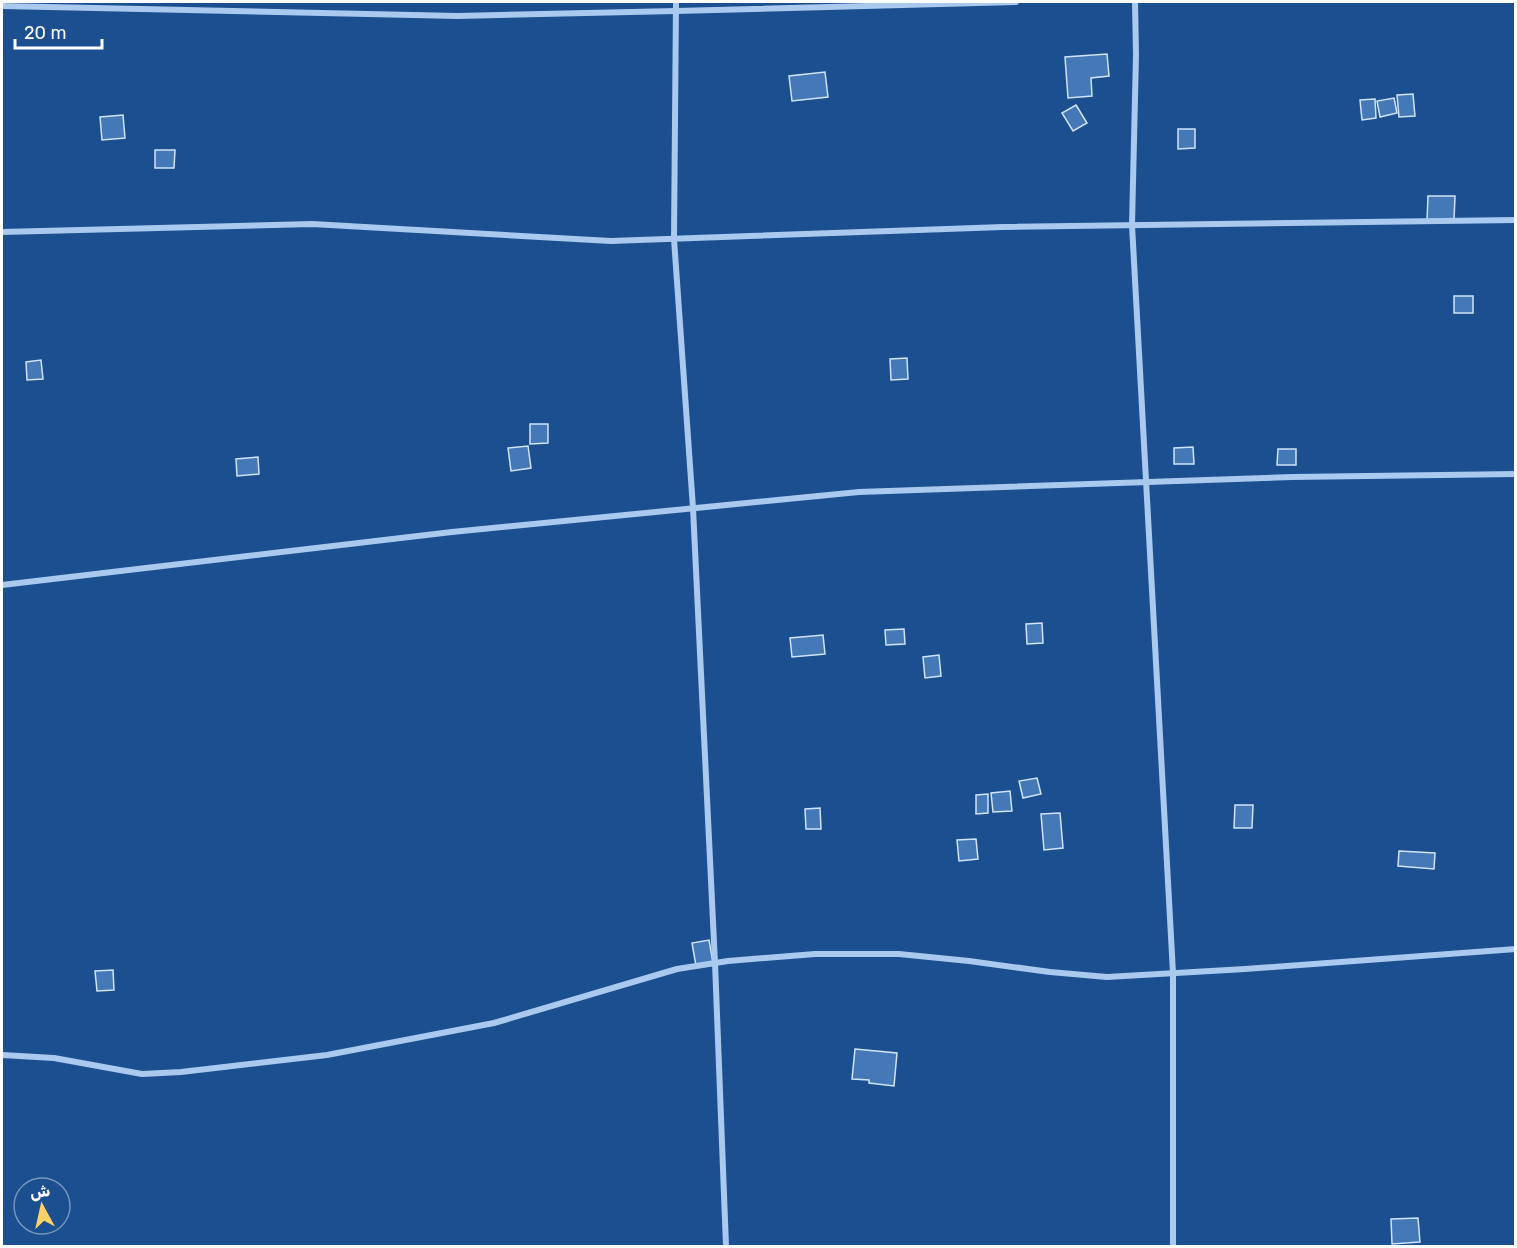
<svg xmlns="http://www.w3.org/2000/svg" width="1517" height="1248" viewBox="0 0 1517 1248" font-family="Rubik,Cairo,sans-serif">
<rect width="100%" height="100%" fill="#1b4f8f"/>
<!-- building -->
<g fill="#4478b7" stroke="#cfe3fa" stroke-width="1.5">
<path d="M 1107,54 L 1109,76 L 1091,78 L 1092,96 L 1068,98 L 1065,57 Z"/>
<path d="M 825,72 L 828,97 L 792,101 L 789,76 Z"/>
<path d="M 1413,94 L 1415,116 L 1399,117 L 1397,95 Z"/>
<path d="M 1394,98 L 1397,113 L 1380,117 L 1377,101 Z"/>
<path d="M 1375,99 L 1376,118 L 1362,120 L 1360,100 Z"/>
<path d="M 1076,105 L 1087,123 L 1073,131 L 1062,113 Z"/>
<path d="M 123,115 L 125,138 L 102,140 L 100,117 Z"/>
<path d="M 1178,129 L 1195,129 L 1195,148 L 1178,149 Z"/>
<path d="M 155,150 L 175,150 L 174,168 L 155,168 Z"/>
<path d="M 1428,196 L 1455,196 L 1454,220 L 1427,220 Z"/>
<rect x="1454" y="296" width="19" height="17"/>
<path d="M 907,358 L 908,379 L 891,380 L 890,359 Z"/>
<path d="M 41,360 L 43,379 L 27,380 L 26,362 Z"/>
<path d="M 530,424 L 548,424 L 548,443 L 530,444 Z"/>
<path d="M 528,446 L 531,468 L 511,471 L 508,448 Z"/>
<path d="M 1193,447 L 1194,464 L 1174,464 L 1174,448 Z"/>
<path d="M 1278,449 L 1296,449 L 1296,465 L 1277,465 Z"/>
<path d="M 258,457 L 259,474 L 237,476 L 236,459 Z"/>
<path d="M 1042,623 L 1043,643 L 1027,644 L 1026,624 Z"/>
<path d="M 904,629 L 905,644 L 886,645 L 885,630 Z"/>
<path d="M 823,635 L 825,654 L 792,657 L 790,638 Z"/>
<path d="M 939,655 L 941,676 L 925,678 L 923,657 Z"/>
<path d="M 1037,778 L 1041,794 L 1023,798 L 1019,781 Z"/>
<path d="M 1010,791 L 1012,811 L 993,812 L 991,793 Z"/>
<path d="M 988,794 L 988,813 L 976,814 L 976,795 Z"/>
<path d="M 1235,805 L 1253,805 L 1252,828 L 1234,828 Z"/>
<path d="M 820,808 L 821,829 L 806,829 L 805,809 Z"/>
<path d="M 1060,813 L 1063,848 L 1044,850 L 1041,814 Z"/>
<path d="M 976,839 L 978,859 L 959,861 L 957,840 Z"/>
<path d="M 1399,851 L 1435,853 L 1434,869 L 1398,866 Z"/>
<path d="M 709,940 L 713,963 L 696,966 L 692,943 Z"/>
<path d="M 113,970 L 114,990 L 97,991 L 95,971 Z"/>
<path d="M 855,1049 L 897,1053 L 894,1086 L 869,1083 L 869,1080 L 852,1079 Z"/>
<path d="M 1418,1218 L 1420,1242 L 1392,1244 L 1391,1219 Z"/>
</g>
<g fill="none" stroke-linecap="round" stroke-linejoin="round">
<!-- minor -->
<g stroke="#a9c9ee" stroke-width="6">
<path d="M 676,2 L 674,239 L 693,508 L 715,963 L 726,1246"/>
<path d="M 1135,2 L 1136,55 L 1132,225 L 1173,973 L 1173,1246"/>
<path d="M 2,6 L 458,16 L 676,11 L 1016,2"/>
<path d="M 2,232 L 312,224 L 611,241 L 1003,227 L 1516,220"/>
<path d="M 2,585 L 452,532 L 859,492 L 1292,477 L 1516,474"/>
<path d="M 2,1055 L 54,1058 L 142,1074 L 181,1072 L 327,1055 L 494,1023 L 677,969 L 728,961 L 815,954 L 899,954 L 969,961 L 1050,972 L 1107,977 L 1245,969 L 1516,949"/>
</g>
</g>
<!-- border -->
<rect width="1517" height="1248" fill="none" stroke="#ffffff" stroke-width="6"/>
<!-- north arrow -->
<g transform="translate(42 1206) rotate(352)"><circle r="28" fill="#1b4f8f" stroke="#7695bc" stroke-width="1.5"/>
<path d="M0-4.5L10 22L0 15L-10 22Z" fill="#ffd166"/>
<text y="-9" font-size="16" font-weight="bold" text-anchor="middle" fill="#ffffff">ش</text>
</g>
<!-- scale -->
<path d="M15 39v9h87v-9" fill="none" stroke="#ffffff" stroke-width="3"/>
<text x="24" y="39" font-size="18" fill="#ffffff" stroke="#1b4f8f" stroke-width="4.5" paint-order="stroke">20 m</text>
</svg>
